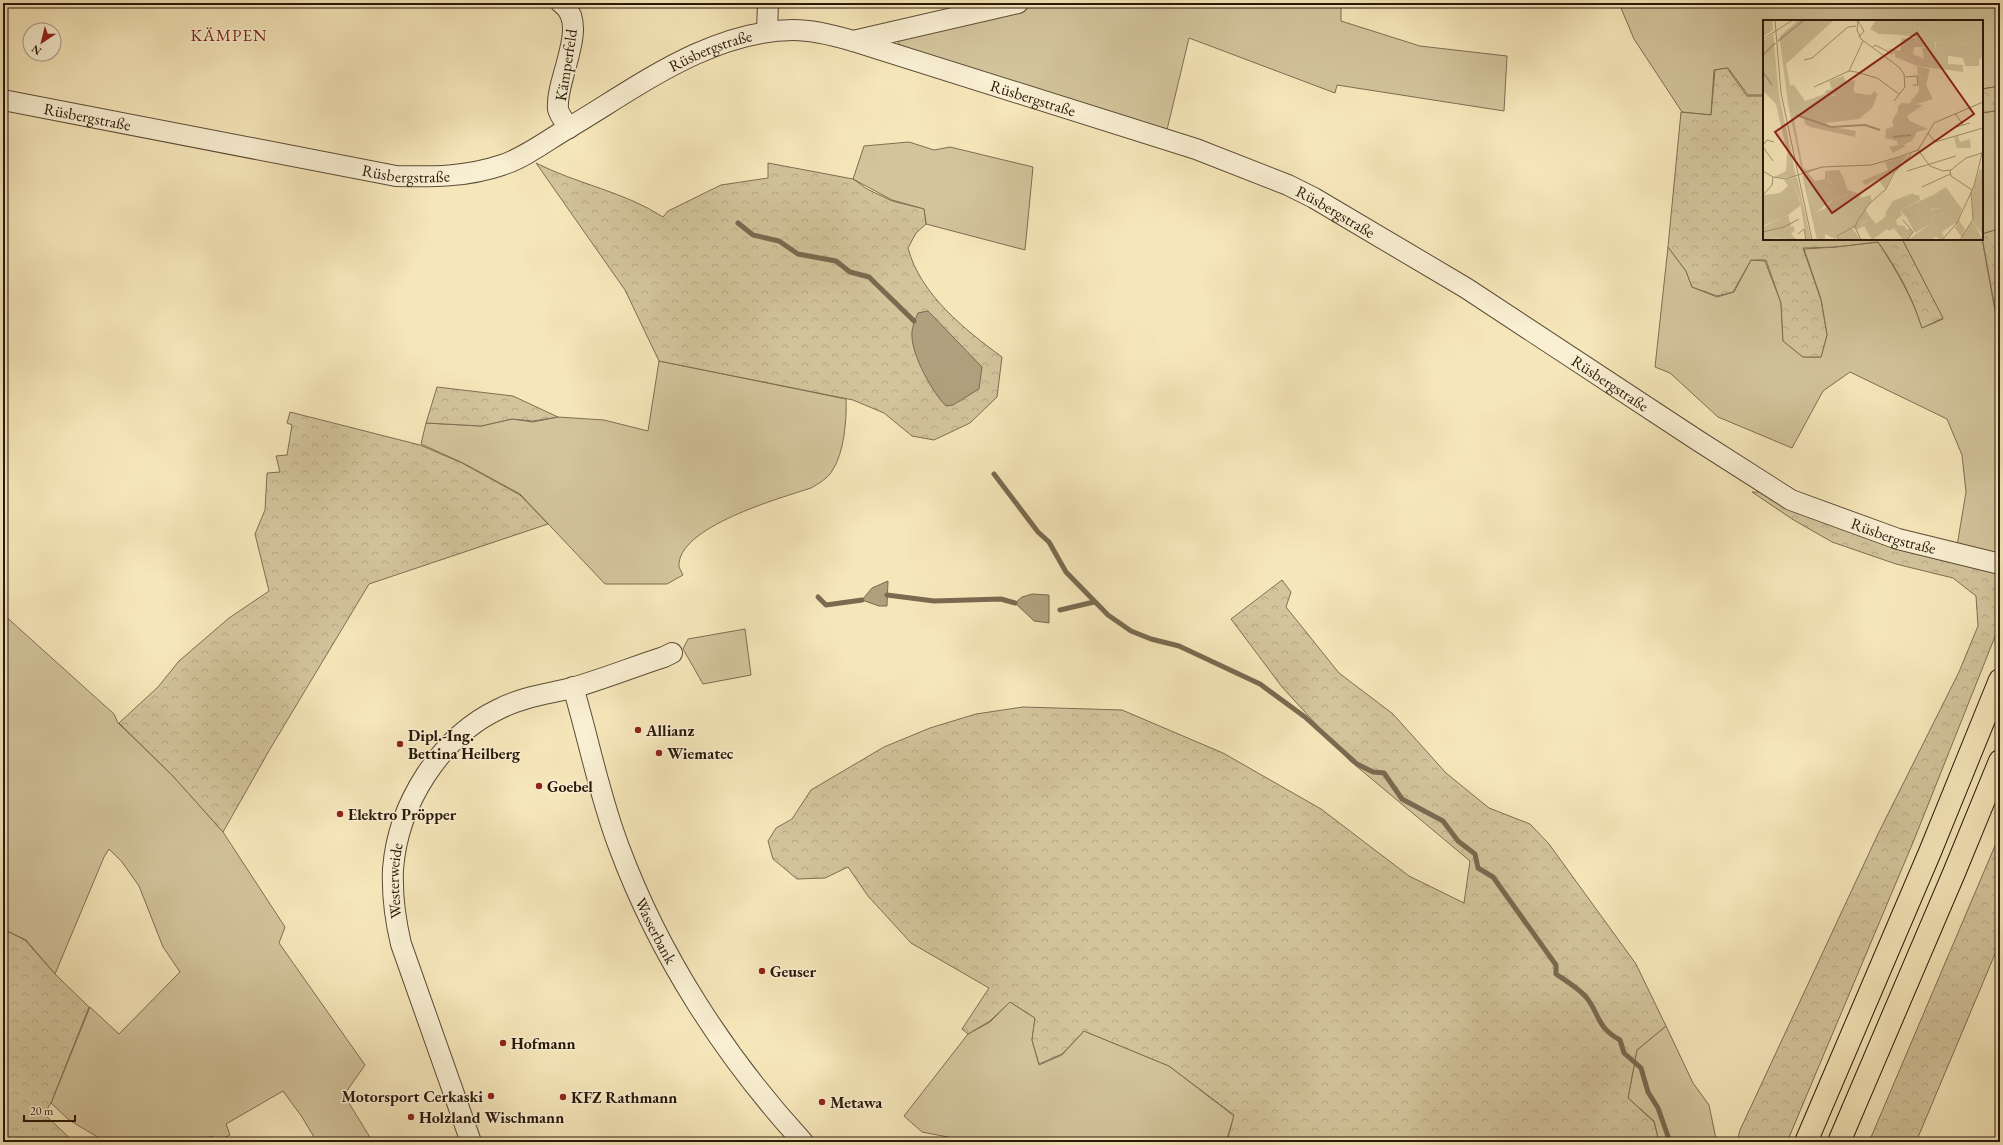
<svg xmlns="http://www.w3.org/2000/svg" width="2003" height="1145" viewBox="0 0 2003 1145" font-family="'EB Garamond',serif">
<defs>
<pattern id="forest-crowns" width="20" height="18" patternUnits="userSpaceOnUse"><rect width="20" height="18" fill="#d3c49c"/><path d="M2 6a3 3 0 1 1 6 0M12 15a3 3 0 1 1 6 0" fill="none" stroke="#b5a885"/></pattern>
</defs>
<rect width="100%" height="100%" fill="#f6e7ba"/>
<filter id="stains"><feTurbulence type="fractalNoise" baseFrequency=".005" numOctaves="4"/><feColorMatrix values="0 0 0 0 .2 0 0 0 0 .09 0 0 0 0 .02 0 0 0 .5 -.17"/></filter>
<radialGradient id="worn" r=".72"><stop offset=".6" stop-color="#630" stop-opacity="0"/><stop offset="1" stop-color="#630" stop-opacity=".3"/></radialGradient>
<!-- green -->
<g fill="#d3c49c" stroke="#7e6e53">
<path d="M 1038,3 L 1341,3 L 1341,21 L 1420,46 L 1507,56 L 1504,111 L 1337,85 L 1335,93 L 1189,38 L 1166,134 L 901,46 L 898,42 L 901,38 Z"/>
<path d="M 1622,3 L 2000,3 L 2000,86 L 1982,89 L 1982,21 L 1764,21 L 1764,95 L 1748,95 L 1728,68 L 1714,70 L 1711,115 L 1682,112 L 1634,39 L 1621,8 Z"/>
<path d="M 2000,110 L 2000,249 L 1995,230 L 1982,234 L 1982,113 Z"/>
<path d="M 909,142 L 934,150 L 950,147 L 1033,167 L 1025,250 L 926,224 L 924,209 L 892,200 L 853,179 L 864,146 Z"/>
<path d="M 1902,239 L 1982,239 L 2000,338 L 2000,538 L 1994,555 L 1957,546 L 1966,492 L 1962,455 L 1947,419 L 1850,372 L 1823,391 L 1792,448 L 1718,417 L 1670,373 L 1655,367 L 1668,247 L 1686,271 L 1692,287 L 1717,297 L 1734,292 L 1751,260 L 1765,261 L 1781,303 L 1783,341 L 1803,357 L 1821,357 L 1827,335 L 1821,299 L 1804,249 L 1836,247 L 1878,242 C 1896,270 1912,296 1922,328 L 1943,319 Z"/>
<path d="M 659,361 L 846,399 C 847,419 844,454 832,471 C 827,479 818,484 811,488 C 781,498 676,527 679,567 C 680,569 682,573 683,575 L 667,584 L 605,584 L 520,494 L 463,463 L 421,444 L 426,423 L 481,426 L 512,419 L 533,422 L 558,417 L 604,420 L 648,431 Z"/>
<path d="M 3,614 L 114,714 L 118,723 L 173,776 L 223,832 L 285,927 L 279,943 L 365,1065 L 344,1095 L 373,1142 L 317,1142 L 302,1117 L 283,1091 L 226,1124 L 230,1135 L 219,1140 L 211,1136 L 200,1142 L 106,1142 L 69,1120 L 51,1103 L 90,1007 L 119,1034 L 180,972 L 163,947 L 139,886 L 122,862 L 109,849 L 104,857 L 55,974 L 26,940 L 3,929 Z"/>
<path d="M 745,629 L 751,675 L 703,684 L 683,649 L 688,639 Z"/>
<path d="M 1010,1002 L 1035,1018 L 1032,1040 L 1039,1065 L 1062,1055 L 1084,1031 L 1169,1066 L 1234,1116 L 1226,1142 L 973,1142 L 922,1132 L 904,1116 L 968,1034 L 990,1022 Z"/>
<path d="M 1666,1026 L 1693,1083 L 1709,1105 L 1716,1139 L 1713,1142 L 1659,1142 L 1654,1121 L 1628,1098 L 1637,1050 Z"/>
</g>
<!-- forest -->
<g fill="url(#forest-crowns)" stroke="#7e6e53">
<path d="M 1727,68 L 1747,96 L 1764,96 L 1764,239 L 1902,239 L 1943,318 L 1922,328 C 1912,296 1897,269 1878,242 L 1835,247 L 1803,248 L 1821,300 L 1827,335 L 1821,357 L 1803,357 L 1783,341 L 1781,303 L 1766,260 L 1751,260 L 1733,292 L 1717,296 L 1692,287 L 1686,271 L 1668,247 L 1681,112 L 1711,115 L 1715,70 Z"/>
<path d="M 2000,86 L 2000,110 L 1982,113 L 1982,89 Z"/>
<path d="M 536,163 C 577,184 625,192 663,217 L 668,211 L 721,185 L 768,178 L 768,163 L 853,179 L 867,189 L 892,201 L 924,209 L 926,224 L 916,233 L 908,248 C 920,294 965,330 1002,357 L 997,397 L 970,423 L 934,440 L 912,436 L 884,413 L 853,400 L 659,361 L 625,290 Z"/>
<path d="M 1995,230 L 2000,251 L 2000,336 L 1982,237 L 1982,234 Z"/>
<path d="M 437,387 L 513,396 L 558,417 L 533,421 L 512,419 L 481,426 L 426,423 Z"/>
<path d="M 290,412 L 420,445 L 462,463 L 520,495 L 548,524 L 369,584 L 270,749 L 223,832 L 172,775 L 119,723 L 158,687 L 179,661 L 229,618 L 269,591 L 255,534 L 265,510 L 267,473 L 280,472 L 276,456 L 287,455 L 292,425 L 287,423 Z"/>
<path d="M 1752,492 L 1769,492 L 2000,571 L 2000,624 L 1914,840 L 1787,1142 L 1737,1142 L 1740,1130 L 1878,834 L 1959,672 L 1978,626 L 1976,596 L 1953,578 L 1896,564 L 1832,542 L 1792,519 Z"/>
<path d="M 1282,580 L 1291,592 L 1286,607 L 1339,673 L 1393,714 L 1446,773 L 1489,808 L 1530,824 L 1549,844 L 1636,964 L 1666,1026 L 1637,1050 L 1628,1098 L 1654,1122 L 1659,1142 L 1227,1142 L 1234,1115 L 1169,1066 L 1084,1031 L 1062,1054 L 1039,1064 L 1032,1040 L 1035,1018 L 1010,1002 L 990,1021 L 968,1034 L 962,1029 L 989,988 L 911,943 L 868,896 L 848,867 L 825,878 L 797,879 L 773,859 L 768,841 L 776,828 L 792,819 L 811,790 L 884,747 L 930,728 L 976,714 L 1023,707 L 1122,710 L 1223,753 L 1321,809 L 1409,876 L 1464,903 L 1470,861 L 1349,760 L 1282,687 L 1231,619 Z"/>
<path d="M 2000,834 L 2000,942 L 1916,1142 L 1869,1142 Z"/>
<path d="M 3,929 L 25,940 L 55,974 L 89,1007 L 51,1103 L 44,1114 L 74,1142 L 3,1142 Z"/>
</g>
<!-- water -->
<g fill="#b0a17e" stroke="#7a6a50">
<path d="M 928,311 L 982,367 L 979,389 L 953,405 L 946,406 C 932,392 913,357 912,337 C 911,329 915,320 918,313 Z"/>
<path d="M 888,581 L 887,606 L 879,606 L 862,600 L 872,588 Z"/>
<path d="M 1032,594 L 1049,595 L 1049,623 L 1034,621 L 1015,603 L 1022,597 Z"/>
</g>
<g fill="none" stroke-linecap="round" stroke-linejoin="round">
<!-- stream -->
<g stroke="#7a6a50" stroke-width="5">
<path d="M 738,223 L 753,235 L 779,241 L 798,254 L 836,261 L 850,272 L 869,277 L 914,321"/>
<path d="M 994,474 L 1038,532 L 1049,542 L 1066,572 L 1108,615 L 1131,631 L 1151,639 L 1179,646 L 1260,684 L 1305,717 L 1357,764 L 1373,772 L 1384,773 L 1402,799 L 1443,821 L 1458,841 L 1475,854 L 1478,868 L 1493,877 L 1556,965 L 1556,974 C 1566,981 1578,988 1586,997 C 1600,1014 1596,1027 1620,1040 L 1624,1053 L 1641,1068 L 1648,1092 L 1658,1108 L 1670,1142"/>
<path d="M 887,595 L 934,601 L 1001,599 L 1015,603"/>
<path d="M 818,597 L 826,605 L 862,600"/>
<path d="M 1060,610 L 1094,602"/>
</g>
<!-- minor casing -->
<g stroke="#5c4c36" stroke-width="22">
<g id="minor">
<path d="M 561,3 C 591,23 555,79 558,109 C 559,115 566,123 569,128"/>
<path d="M 767,32 L 768,3"/>
<path d="M 853,41 L 1018,3"/>
<path id="s1" d="M 3,100 L 396,176 C 432,177 467,177 502,165 C 524,158 545,142 565,130 C 635,89 708,31 793,30 C 814,30 833,35 853,41 L 1196,149 L 1288,185 L 1314,198 L 1466,288 L 1697,440 L 1791,500 L 1898,539 L 2000,564"/>
<path id="s2" d="M 573,687 C 589,740 599,795 619,847 C 659,955 725,1057 803,1142"/>
<path id="s3" d="M 471,1142 L 401,944 C 395,919 392,894 393,869 C 398,804 440,737 499,709 C 522,697 547,694 572,688 C 603,679 633,667 664,657 L 672,653"/>
</g>
</g>
<!-- highway casing -->
<g stroke="#29180a" stroke-width="24">
<g id="highway">
<path d="M 1806,1142 L 1930,852 L 2000,680"/>
<path d="M 1839,1142 L 1954,873 L 2000,761"/>
</g>
</g>
<!-- minor -->
<use href="#minor" stroke="#f9efd2" stroke-width="20"/>
<!-- highway -->
<use href="#highway" stroke="#f6e7ba" stroke-width="22"/>
</g>
<!-- markers -->
<g fill="#8f2418" stroke="#f9efd2" stroke-width="1.5">
<circle cx="638" cy="730" r="4"/>
<circle cx="400" cy="744" r="4"/>
<circle cx="659" cy="753" r="4"/>
<circle cx="539" cy="786" r="4"/>
<circle cx="340" cy="814" r="4"/>
<circle cx="762" cy="971" r="4"/>
<circle cx="503" cy="1043" r="4"/>
<circle cx="491" cy="1096" r="4"/>
<circle cx="563" cy="1097" r="4"/>
<circle cx="822" cy="1102" r="4"/>
<circle cx="411" cy="1117" r="4"/>
</g>
<g text-anchor="middle" dominant-baseline="central" stroke-width="3" stroke-linejoin="round" paint-order="stroke">
<!-- street labels -->
<g font-size="16" fill="#29180a" stroke="#f9efd2">
<text stroke="none"><textPath href="#s1" startOffset="746">Rüsbergstraße</textPath></text>
<text transform="translate(566 65) rotate(-81)">Kämperfeld</text>
<text stroke="none"><textPath href="#s1" startOffset="1082">Rüsbergstraße</textPath></text>
<text stroke="none"><textPath href="#s1" startOffset="86">Rüsbergstraße</textPath></text>
<text stroke="none"><textPath href="#s1" startOffset="410">Rüsbergstraße</textPath></text>
<text stroke="none"><textPath href="#s1" startOffset="1406">Rüsbergstraße</textPath></text>
<text stroke="none"><textPath href="#s1" startOffset="1730">Rüsbergstraße</textPath></text>
<text stroke="none"><textPath href="#s1" startOffset="2054">Rüsbergstraße</textPath></text>
<text stroke="none"><textPath href="#s3" startOffset="274">Westerweide</textPath></text>
<text stroke="none"><textPath href="#s2" startOffset="258">Wasserbank</textPath></text>
</g>
<!-- poi labels -->
<g font-size="16" font-weight="bold" fill="#29180a" stroke="#f9efd2" text-anchor="start">
<text x="646" y="730">Allianz</text>
<text x="408" y="735">Dipl.-Ing.<tspan x="408" dy="18">Bettina Heilberg</tspan></text>
<text x="667" y="753">Wiematec</text>
<text x="547" y="786">Goebel</text>
<text x="348" y="814">Elektro Pröpper</text>
<text x="770" y="971">Geuser</text>
<text x="511" y="1043">Hofmann</text>
<text x="483" y="1096" text-anchor="end">Motorsport Cerkaski</text>
<text x="571" y="1097">KFZ Rathmann</text>
<text x="830" y="1102">Metawa</text>
<text x="419" y="1117">Holzland Wischmann</text>
</g>
<!-- neighbourhood labels -->
<g font-size="17" letter-spacing="1" fill="#7a1f14" stroke="#f9efd2">
<text x="229" y="35">KÄMPEN</text>
</g>
</g>
<!-- overview -->
<g transform="translate(1763 20)">
<rect width="220" height="220" fill="#f6e7ba"/>
<path d="M 0,0 L 9,0 L 10,10 L 1,16 ZM 113,0 L 142,0 L 141,4 L 153,6 L 152,15 L 116,14 L 107,9 ZM 177,0 L 220,0 L 220,16 L 212,22 L 203,25 L 172,22 L 172,30 L 185,34 L 185,44 L 200,45 L 200,52 L 154,46 L 132,37 L 132,33 L 124,28 L 137,31 L 139,18 L 153,18 L 155,27 L 151,27 L 150,34 L 161,39 L 159,28 L 167,28 L 167,22 L 173,17 L 160,18 L 156,6 L 165,6 L 166,3 ZM 80,56 L 83,62 L 92,60 L 90,73 L 85,70 L 83,75 L 75,76 L 62,73 L 62,71 L 69,69 L 66,61 ZM 139,83 L 160,85 L 144,96 L 147,101 L 131,108 L 129,101 L 135,91 L 135,86 ZM 140,124 L 143,126 L 130,133 L 126,127 ZM 145,135 L 129,155 L 122,169 L 115,159 L 102,165 L 99,161 L 125,150 L 122,142 ZM 76,150 L 81,159 L 75,158 L 73,163 L 66,158 L 65,161 L 71,166 L 66,170 L 58,168 L 75,179 L 85,175 L 84,171 L 86,170 L 96,174 L 98,178 L 107,175 L 109,181 L 99,193 L 94,188 L 78,208 L 70,197 L 59,206 L 55,196 L 71,179 L 53,192 L 46,171 L 49,168 L 59,176 L 44,161 L 42,154 L 45,152 L 52,161 L 62,159 L 62,151 ZM 29,158 L 38,185 L 25,195 L 0,206 L 0,175 L 17,173 L 25,166 L 21,160 ZM 183,167 L 199,189 L 194,203 L 191,204 L 184,194 L 175,195 L 171,201 L 152,213 L 145,200 L 155,192 L 162,199 L 169,197 L 171,195 L 167,190 L 179,188 L 170,175 ZM 150,173 L 151,175 L 156,175 L 157,180 L 137,190 L 139,195 L 133,200 L 134,205 L 141,206 L 144,210 L 147,208 L 150,213 L 144,220 L 140,220 L 131,208 L 126,211 L 124,209 L 109,220 L 101,206 L 93,210 L 93,205 L 98,205 L 108,198 L 113,204 L 123,196 L 122,193 L 130,181 ZM 196,200 L 202,209 L 199,215 L 210,201 L 220,220 L 201,220 L 192,208 ZM 30,206 L 32,210 L 28,214 L 34,220 L 10,218 L 20,217 L 22,208 ZM 88,207 L 98,220 L 77,220 L 75,217 Z" fill="#d3c49c"/>
<path d="M 32,0 L 71,0 L 23,44 L 27,65 L 31,65 L 42,81 L 67,72 L 69,76 L 83,75 L 85,70 L 90,73 L 91,69 L 92,73 L 108,75 L 111,71 L 115,74 L 109,88 L 96,99 L 63,103 L 64,106 L 93,111 L 92,117 L 47,107 L 42,104 L 41,97 L 34,95 L 31,99 L 40,148 L 44,150 L 63,146 L 39,153 L 25,84 L 17,21 L 31,18 L 26,14 L 34,8 ZM 142,0 L 177,0 L 166,3 L 165,6 L 156,6 L 160,18 L 173,17 L 167,22 L 167,28 L 155,27 L 153,17 L 135,15 L 152,15 L 153,6 L 141,4 ZM 10,14 L 16,75 L 33,156 L 25,158 L 11,157 L 23,151 L 24,132 L 13,84 L 0,71 L 0,21 ZM 220,16 L 220,36 L 216,40 L 216,46 L 202,46 L 200,38 L 186,36 L 172,30 L 173,22 L 203,25 ZM 154,46 L 167,49 L 163,65 L 170,79 L 150,85 L 146,84 L 156,71 ZM 147,101 L 165,109 L 154,112 L 149,121 L 142,124 L 135,125 L 134,121 L 122,118 L 123,109 ZM 217,148 L 220,152 L 220,216 L 210,201 L 209,172 ZM 42,154 L 44,161 L 59,176 L 49,168 L 46,171 L 53,192 L 61,189 L 71,179 L 55,196 L 59,206 L 70,197 L 78,207 L 94,188 L 99,193 L 102,189 L 108,198 L 97,205 L 92,205 L 92,209 L 89,207 L 72,219 L 62,214 L 62,220 L 54,220 L 39,155 ZM 34,157 L 48,220 L 43,220 L 37,180 L 29,158 ZM 68,158 L 73,163 L 75,158 L 81,159 L 86,174 L 75,179 L 58,168 L 66,170 L 71,166 L 64,159 ZM 170,175 L 179,188 L 167,189 L 171,195 L 169,197 L 162,199 L 155,192 L 146,200 L 137,190 ZM 184,194 L 188,197 L 191,204 L 179,212 L 181,217 L 178,220 L 173,217 L 168,220 L 145,220 L 171,201 L 174,195 ZM 25,195 L 28,206 L 22,208 L 20,217 L 0,220 L 0,207 Z" fill="#d3c49c"/>
<path d="M 33,2 L 34,8 L 26,13 L 30,15 L 30,20 L 17,21 L 17,16 Z" fill="#d3c49c"/>
<path d="M 195,116 L 197,122 L 207,119 L 208,128 L 194,128 L 191,117 Z" fill="#d3c49c"/>
<path fill="none" stroke="#b0a17e" stroke-width="2" d="M 15,21 L 41,0M 0,35 L 12,23M 0,52 L 9,65M 33,95 L 68,107 L 102,105 L 117,110M 130,117 L 148,115"/>
<path fill="none" stroke="#a49474" stroke-width="1" d="M 12,0 L 18,73 L 49,220M 95,0 L 94,10 L 98,19 L 136,47 L 141,54 L 142,67 L 131,81M 95,1 L 101,11 L 96,17M 0,19 L 30,0M 109,28 L 112,25 L 130,34M 41,40 L 49,38 L 85,7 L 93,6M 86,51 L 100,21M 142,57 L 154,56 L 155,65 L 150,65M 51,67 L 86,51 L 93,52 L 114,58 L 136,74M 192,93 L 200,105M 193,107 L 207,103M 165,113 L 172,122 L 220,108M 0,125 L 4,120 L 11,122M 0,127 L 10,141M 155,130 L 167,146 L 180,151 L 188,150 L 203,138 L 219,133M 187,150 L 188,156 L 209,170M 0,151 L 10,157 L 23,159 L 59,147 L 108,145 L 136,137 L 155,130 L 171,103 L 220,82M 144,151 L 193,136M 159,167 L 187,154M 0,175 L 9,165 L 10,157M 140,200 L 150,212 L 144,220M 0,212 L 21,207 L 36,199M 35,214 L 41,209 L 43,220M 76,220 L 74,216 L 92,206M 98,220 L 92,207 L 94,202 L 106,184 L 123,169 L 131,153 L 148,134M 179,220 L 194,203 L 211,166 L 220,129M 197,220 L 210,199 L 208,172"/>
<path fill="#8f2418" fill-opacity="0.15" stroke="#8f2418" stroke-width="2" d="M 154,13 L 211,94 L 69,193 L 12,112 Z"/>
<rect width="220" height="220" fill="none" stroke="#29180a" stroke-width="2"/>
</g>
<!-- margin -->
<rect width="2003" height="1145" fill="none" stroke="#f6e7ba" stroke-width="16"/>
<rect x="4" y="4" width="1995" height="1137" fill="none" stroke="#29180a" stroke-width="2"/>
<rect x="8" y="8" width="1987" height="1129" fill="none" stroke="#29180a"/>
<!-- north arrow -->
<g transform="translate(42 42) rotate(215)"><circle r="19" fill="#f9efd2" stroke="#a69982"/>
<path d="M0-3L7 15L0 10L-7 15Z" fill="#8f2418"/>
<text y="-6" font-size="11" font-weight="bold" text-anchor="middle" fill="#29180a">N</text>
</g>
<!-- scale -->
<path d="M24 1115v6h51v-6" fill="none" stroke="#29180a" stroke-width="2"/>
<text x="30" y="1115" font-size="12" fill="#29180a" stroke="#f9efd2" stroke-width="3" paint-order="stroke">20 m</text>
<rect width="100%" height="100%" filter="url(#stains)"/>
<rect width="100%" height="100%" fill="url(#worn)"/>
</svg>
